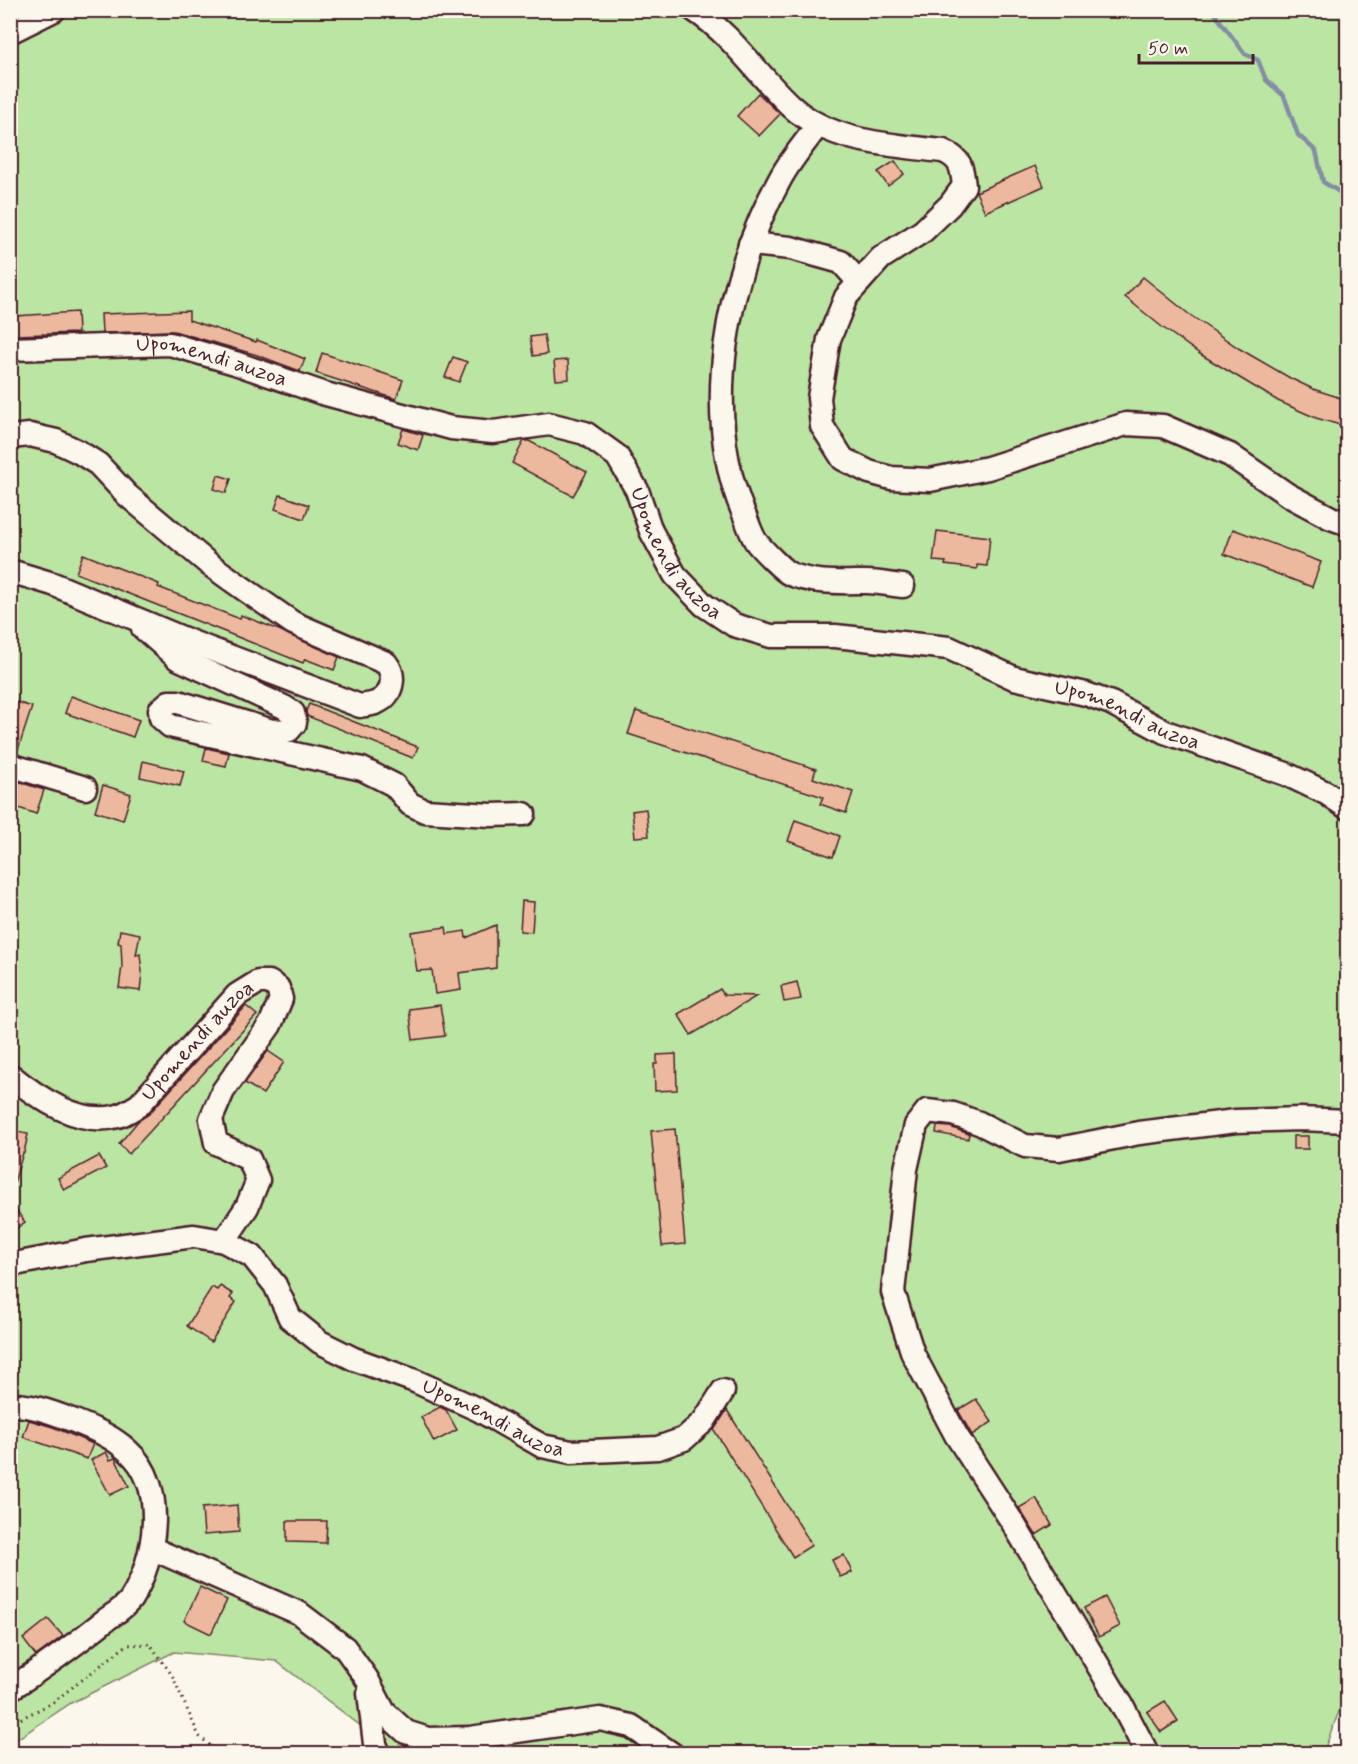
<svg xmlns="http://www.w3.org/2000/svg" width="1358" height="1764" viewBox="0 0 1358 1764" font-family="Mynerve,sans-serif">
<rect width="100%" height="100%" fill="#fbf7ec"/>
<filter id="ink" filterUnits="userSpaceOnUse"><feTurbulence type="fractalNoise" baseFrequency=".0167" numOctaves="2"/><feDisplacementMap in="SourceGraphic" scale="12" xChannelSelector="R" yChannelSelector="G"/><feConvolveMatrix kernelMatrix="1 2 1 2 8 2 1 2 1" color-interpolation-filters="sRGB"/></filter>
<g filter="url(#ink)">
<!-- green -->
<path fill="#bbe5a2" stroke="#828266" stroke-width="1.5" d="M 11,11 L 1347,11 L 1348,1688 L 1323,1753 L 396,1753 L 276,1661 L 174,1652 L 71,1703 L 11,1743 Z"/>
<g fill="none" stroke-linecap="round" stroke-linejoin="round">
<!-- stream -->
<path stroke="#848da5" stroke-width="4.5" d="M 1212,10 L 1245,54 L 1258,60 L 1266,80 L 1284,96 L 1298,135 L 1316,151 L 1323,182 L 1338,191 L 1348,202"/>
</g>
<!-- building -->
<g fill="#ecb99e" stroke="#4a1f2b" stroke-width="1.5">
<path d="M 758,93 L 780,114 L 759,136 L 737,116 Z"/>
<path d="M 895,161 L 904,174 L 888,186 L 878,172 Z"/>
<path d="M 1035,166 L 1044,186 L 985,212 L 976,192 Z"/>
<path d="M 1143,277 L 1190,315 L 1240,349 L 1290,378 L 1313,389 L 1347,400 L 1347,427 L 1316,418 L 1278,401 L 1200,354 L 1162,327 L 1125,297 Z"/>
<path d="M 189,311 L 189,320 L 256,342 L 257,340 L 305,359 L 300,371 L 257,355 L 174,331 L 102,333 L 101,314 Z"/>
<path d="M 77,312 L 78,333 L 16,335 L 15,316 Z"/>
<path d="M 544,335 L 547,354 L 533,356 L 530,337 Z"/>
<path d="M 322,353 L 403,380 L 396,399 L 316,373 Z"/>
<path d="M 453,357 L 467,362 L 459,382 L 445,377 Z"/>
<path d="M 568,360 L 569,379 L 556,380 L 554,361 Z"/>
<path d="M 403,429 L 423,435 L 418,450 L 398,443 Z"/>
<path d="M 524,441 L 529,441 L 587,472 L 573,496 L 512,463 Z"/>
<path d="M 218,475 L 231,479 L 226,493 L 214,489 Z"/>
<path d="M 280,495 L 309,505 L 304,519 L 275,509 Z"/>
<path d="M 1233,529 L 1321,562 L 1312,587 L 1224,554 Z"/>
<path d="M 937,531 L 990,537 L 987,566 L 977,565 L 977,569 L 945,565 L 946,562 L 933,561 Z"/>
<path d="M 83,554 L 159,584 L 158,587 L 240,619 L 241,615 L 279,630 L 339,657 L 334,670 L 305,659 L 303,663 L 76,573 Z"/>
<path d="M 71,696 L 139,720 L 133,737 L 65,713 Z"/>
<path d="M 10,700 L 32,707 L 17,753 L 10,752 Z"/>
<path d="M 309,704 L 418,747 L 413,758 L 307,716 L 306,711 Z"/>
<path d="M 636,711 L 816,769 L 813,778 L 853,792 L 846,813 L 820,804 L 823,797 L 628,734 Z"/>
<path d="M 206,748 L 229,753 L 226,766 L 203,761 Z"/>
<path d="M 143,761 L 184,771 L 180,786 L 140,777 Z"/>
<path d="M 10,779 L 44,790 L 36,814 L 10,805 Z"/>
<path d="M 103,785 L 131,794 L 123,820 L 95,811 Z"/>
<path d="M 646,809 L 649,836 L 635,837 L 632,811 Z"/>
<path d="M 795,820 L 840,836 L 833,857 L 788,841 Z"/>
<path d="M 522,901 L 534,902 L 532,932 L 520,931 Z"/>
<path d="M 496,925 L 496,968 L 459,973 L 461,990 L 435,994 L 432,970 L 417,971 L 411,932 L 446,927 L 447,934 L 465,931 L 466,938 Z"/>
<path d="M 120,930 L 140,934 L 136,955 L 140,954 L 142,972 L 140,991 L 119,988 L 122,966 L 121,944 L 118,943 Z"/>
<path d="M 797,982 L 801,999 L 784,1002 L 781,986 Z"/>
<path d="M 720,989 L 724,995 L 757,996 L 691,1035 L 678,1014 Z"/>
<path d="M 440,1005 L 445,1036 L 413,1040 L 409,1009 Z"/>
<path d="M 246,1006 L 257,1015 L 129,1154 L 119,1144 L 138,1121 L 149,1114 Z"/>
<path d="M 268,1051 L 284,1062 L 263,1094 L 245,1083 Z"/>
<path d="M 676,1054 L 677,1090 L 655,1091 L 654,1064 L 657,1064 L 657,1055 Z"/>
<path d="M 937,1126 L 950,1127 L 969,1134 L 968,1139 L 936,1133 Z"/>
<path d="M 675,1129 L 685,1244 L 662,1246 L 651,1131 Z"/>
<path d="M 12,1131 L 28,1134 L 24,1153 L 23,1153 L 14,1183 L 10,1183 Z"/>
<rect x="1293" y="1136" width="15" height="13"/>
<path d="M 99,1156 L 106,1168 L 64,1190 L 58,1178 Z"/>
<path d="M 10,1202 L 25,1222 L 10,1233 Z"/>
<path d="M 220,1286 L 233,1294 L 230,1298 L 236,1302 L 211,1342 L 187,1326 L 212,1287 L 217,1290 Z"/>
<path d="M 976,1399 L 992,1422 L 972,1435 L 958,1410 Z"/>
<path d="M 440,1407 L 446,1410 L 457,1430 L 434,1442 L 421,1417 Z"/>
<path d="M 727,1410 L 812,1545 L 793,1557 L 714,1430 Z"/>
<path d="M 29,1420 L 53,1427 L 93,1444 L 87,1459 L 23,1437 Z"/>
<path d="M 106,1452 L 110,1460 L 115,1458 L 129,1486 L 110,1495 L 91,1460 Z"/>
<path d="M 1036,1498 L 1052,1525 L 1036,1535 L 1019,1508 Z"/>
<path d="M 237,1505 L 239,1532 L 204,1535 L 202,1508 Z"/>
<path d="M 287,1521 L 327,1521 L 326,1543 L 287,1542 Z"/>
<path d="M 844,1555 L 852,1572 L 840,1577 L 832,1560 Z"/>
<path d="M 200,1587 L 227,1600 L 211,1634 L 184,1621 Z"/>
<path d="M 1105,1597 L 1120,1626 L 1099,1637 L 1084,1608 Z"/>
<path d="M 48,1619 L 63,1636 L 36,1656 L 23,1639 Z"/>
<path d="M 1165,1701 L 1178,1721 L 1161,1732 L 1147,1712 Z"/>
</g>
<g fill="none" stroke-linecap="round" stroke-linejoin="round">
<!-- minor casing -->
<g stroke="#4a1f2b" stroke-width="27">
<g id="minor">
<path d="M 694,10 C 732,34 759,77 792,107 C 832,143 892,145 943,151 C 961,159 962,167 964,186 L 950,205 L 923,231 L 881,258 L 846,297 L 829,339 L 819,398 L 822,426 L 843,459 L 869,472 L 891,478 L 930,480 L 988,468 L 1126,424 L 1163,426 L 1230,455 L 1288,495 L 1331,518 L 1348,524"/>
<path d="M 10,32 L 54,10"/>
<path d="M 818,125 C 805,143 789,161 779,181 C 727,276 700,412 744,514 C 748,523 751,535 757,543 C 763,550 783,571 790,574 C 815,584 841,582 867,582 C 879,582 891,585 903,586"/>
<path d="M 750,244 L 791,248 L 841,262 L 859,282"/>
<path id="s1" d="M 10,349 L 170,344 L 235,363 L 322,393 L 451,428 L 493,432 L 549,424 L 585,433 L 617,456 L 637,490 L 651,531 L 675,575 L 704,605 L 734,625 L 771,636 L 835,636 L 949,648 L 1014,678 L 1086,694 L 1111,703 L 1165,732 L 1286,774 L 1326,793 L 1348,808"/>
<path d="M 10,437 L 30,435 L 56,441 L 79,452 L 98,464 L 127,495 L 209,564 L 244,589 L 293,623 L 386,663 C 397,677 392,697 375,703 C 370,705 364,705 360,706 L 189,641 L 53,584 L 10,571"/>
<path d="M 143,628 L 177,658 L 284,707 L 293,713 L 295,723 L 289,730 L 272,731 L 178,702 L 169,702 L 160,710 L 161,718 L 170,726 L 362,769 L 394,785 L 410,804 L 425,811 L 491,815 L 524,814"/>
<path d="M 10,765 L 85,788"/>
<path id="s2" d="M 10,1075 C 38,1098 80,1127 118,1116 C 125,1114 132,1109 139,1105 L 237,995 L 258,982 L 269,982 L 278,988 L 281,999 L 270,1025 L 223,1091 L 211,1119 L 216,1143 L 249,1159 L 258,1180 L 247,1207 L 224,1241"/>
<path id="s3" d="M 10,1265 L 86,1250 L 194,1236 L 224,1241 L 252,1256 L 275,1285 L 290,1318 L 320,1342 L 354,1359 L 415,1381 L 479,1410 L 542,1446 L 571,1452 L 658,1448 L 684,1439 L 704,1421 L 723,1391"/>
<path d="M 10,1405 C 30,1404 54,1413 72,1420 C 92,1428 112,1436 128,1451 C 168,1486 156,1559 131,1599 C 125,1608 112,1615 103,1622 C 73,1646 43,1668 10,1689"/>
<path d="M 151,1548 L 299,1613 L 345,1648 L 367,1679 L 384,1712 L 406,1732 L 428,1739 L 470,1738 L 600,1719 L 631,1726 L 672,1754"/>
<path d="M 369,1693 L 375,1744 L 379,1754"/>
<path d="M 1145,1754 L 1145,1749 L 1123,1707 L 1013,1523 L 956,1435 L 913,1354 L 893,1292 L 906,1169 L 916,1125 L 927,1111 L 953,1114 L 979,1123 L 1025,1146 L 1059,1149 L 1139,1133 L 1236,1121 L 1300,1119 L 1348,1121"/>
</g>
</g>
<!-- path -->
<path stroke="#4a1f2b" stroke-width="3" stroke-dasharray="1.5 4.5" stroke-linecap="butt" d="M 10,1724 L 52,1703 L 127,1645 L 150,1644 L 172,1675 L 199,1736 L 220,1754"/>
<!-- minor -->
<use href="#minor" stroke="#fbf7ec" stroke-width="22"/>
</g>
</g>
<g text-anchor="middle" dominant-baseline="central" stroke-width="6" stroke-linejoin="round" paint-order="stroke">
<!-- street labels -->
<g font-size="22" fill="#4a1f2b" stroke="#fbf7ec">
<text stroke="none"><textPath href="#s1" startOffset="204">Upomendi auzoa</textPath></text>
<text stroke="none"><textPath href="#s1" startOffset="744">Upomendi auzoa</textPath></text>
<text stroke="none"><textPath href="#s1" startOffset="1248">Upomendi auzoa</textPath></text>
<text stroke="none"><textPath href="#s2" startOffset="231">Upomendi auzoa</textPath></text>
<text stroke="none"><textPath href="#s3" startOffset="550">Upomendi auzoa</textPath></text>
</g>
</g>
<!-- margin -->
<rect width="1358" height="1764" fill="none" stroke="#fbf7ec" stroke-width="36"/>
<rect x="18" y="18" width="1322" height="1728" fill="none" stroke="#4a1f2b" stroke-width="2" filter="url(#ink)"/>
<!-- scale -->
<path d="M1139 54v9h114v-9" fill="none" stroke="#4a1f2b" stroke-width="3"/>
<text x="1148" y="54" font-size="18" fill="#4a1f2b" stroke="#fbf7ec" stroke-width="4.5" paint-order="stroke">50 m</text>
</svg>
